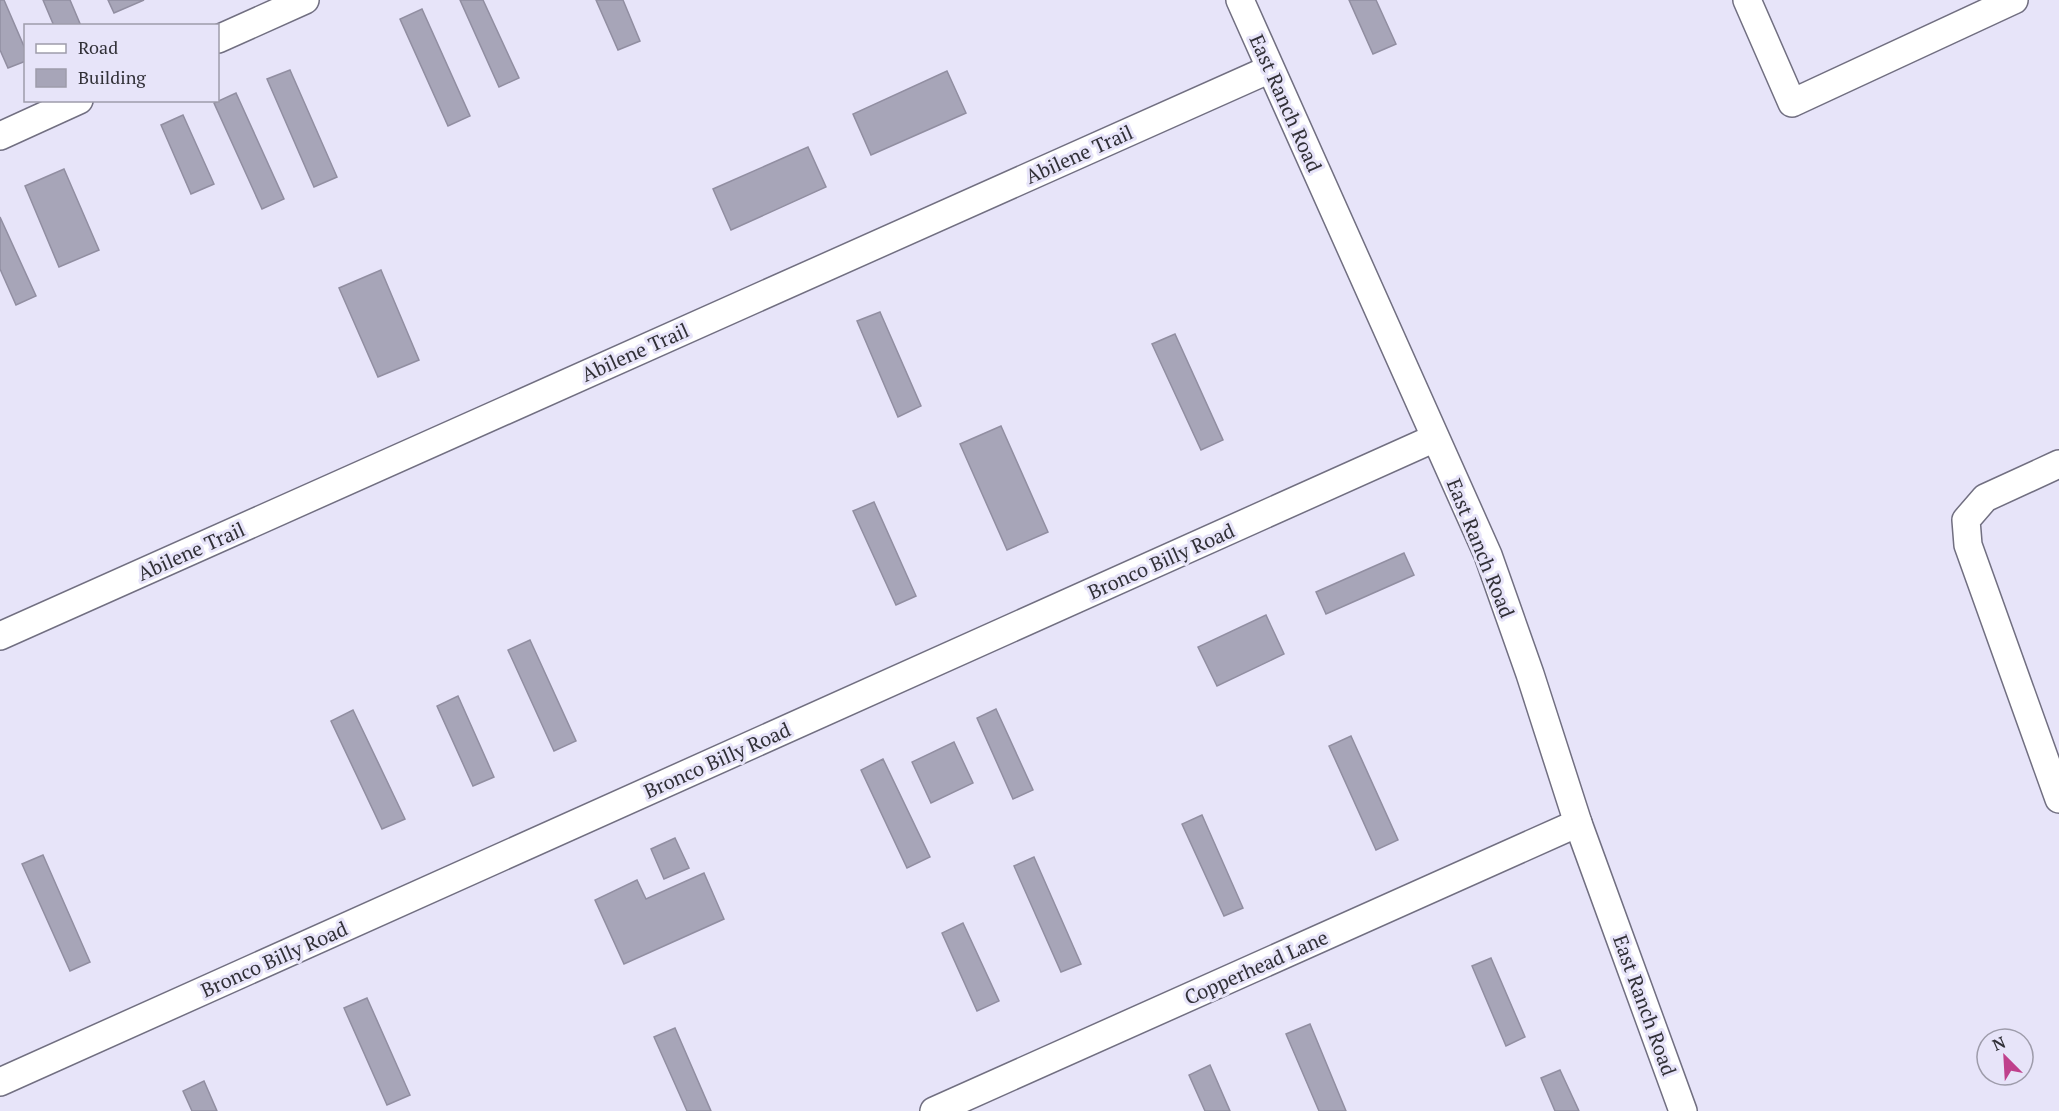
<svg xmlns="http://www.w3.org/2000/svg" width="2059" height="1111" viewBox="0 0 2059 1111" font-family="'PT Serif',serif">
<rect width="100%" height="100%" fill="#e7e4f9"/>
<!-- building -->
<g fill="#a7a5b8" stroke="#918ea1" stroke-width="1.5">
<path d="M 0,0 L 4,0 L 26,51 L 26,61 L 8,68 L 0,50 Z"/>
<path d="M 43,0 L 70,0 L 81,26 L 54,26 Z"/>
<path d="M 108,0 L 144,0 L 114,13 Z"/>
<path d="M 460,0 L 483,0 L 519,78 L 499,87 Z"/>
<path d="M 596,0 L 623,0 L 640,41 L 618,50 Z"/>
<path d="M 1349,0 L 1376,0 L 1396,44 L 1373,54 Z"/>
<path d="M 422,9 L 470,116 L 448,126 L 400,19 Z"/>
<path d="M 290,70 L 337,177 L 314,187 L 267,79 Z"/>
<path d="M 947,71 L 966,113 L 871,155 L 853,114 Z"/>
<path d="M 236,93 L 284,199 L 262,209 L 214,103 Z"/>
<path d="M 183,115 L 214,184 L 191,194 L 161,125 Z"/>
<path d="M 808,147 L 826,187 L 731,230 L 713,189 Z"/>
<path d="M 64,169 L 99,250 L 59,267 L 25,186 Z"/>
<path d="M 0,217 L 36,296 L 16,305 L 0,269 Z"/>
<path d="M 381,270 L 419,360 L 378,377 L 339,288 Z"/>
<path d="M 880,312 L 921,406 L 898,417 L 857,321 Z"/>
<path d="M 1175,334 L 1223,440 L 1201,450 L 1152,344 Z"/>
<path d="M 1001,426 L 1048,532 L 1007,550 L 960,444 Z"/>
<path d="M 874,502 L 916,596 L 896,605 L 853,511 Z"/>
<path d="M 1404,553 L 1414,575 L 1326,614 L 1316,592 Z"/>
<path d="M 1266,615 L 1284,654 L 1217,686 L 1198,647 Z"/>
<path d="M 530,640 L 576,741 L 554,751 L 508,650 Z"/>
<path d="M 458,696 L 494,777 L 473,786 L 437,706 Z"/>
<path d="M 996,709 L 1033,790 L 1013,799 L 977,718 Z"/>
<path d="M 353,710 L 405,819 L 382,829 L 331,721 Z"/>
<path d="M 1351,736 L 1398,840 L 1376,850 L 1329,746 Z"/>
<path d="M 954,742 L 973,783 L 931,803 L 912,762 Z"/>
<path d="M 883,759 L 930,857 L 907,868 L 861,770 Z"/>
<path d="M 1202,815 L 1243,908 L 1224,916 L 1182,824 Z"/>
<path d="M 675,838 L 689,868 L 664,879 L 651,849 Z"/>
<path d="M 43,855 L 90,962 L 70,971 L 22,864 Z"/>
<path d="M 1034,857 L 1081,964 L 1061,972 L 1014,866 Z"/>
<path d="M 704,873 L 724,919 L 624,964 L 595,900 L 637,880 L 646,899 Z"/>
<path d="M 963,923 L 999,1001 L 977,1011 L 942,933 Z"/>
<path d="M 1491,958 L 1525,1037 L 1506,1046 L 1472,966 Z"/>
<path d="M 367,998 L 410,1095 L 387,1105 L 344,1008 Z"/>
<path d="M 1310,1024 L 1346,1111 L 1319,1111 L 1286,1034 Z"/>
<path d="M 675,1028 L 711,1111 L 687,1111 L 654,1037 Z"/>
<path d="M 1210,1065 L 1230,1111 L 1205,1111 L 1189,1075 Z"/>
<path d="M 1560,1070 L 1579,1111 L 1555,1111 L 1541,1078 Z"/>
<path d="M 204,1081 L 217,1111 L 192,1111 L 183,1091 Z"/>
</g>
<g fill="none" stroke-linecap="round" stroke-linejoin="round">
<!-- minor casing -->
<g stroke="#716f81" stroke-width="30">
<g id="minor">
<path d="M 1240,0 L 1488,555 L 1530,674 L 1578,823 L 1683,1111"/>
<path d="M 1747,0 L 1792,103 L 2014,0"/>
<path d="M 218,39 L 305,0"/>
<path d="M 0,136 L 79,100"/>
<path d="M 2059,464 L 1985,498 L 1966,520 L 1968,545 L 2059,799"/>
<path d="M 0,636 L 1270,69"/>
<path d="M 0,1082 L 1435,438"/>
<path d="M 934,1111 L 1578,823"/>
</g>
</g>
<!-- minor -->
<use href="#minor" stroke="#fff" stroke-width="27"/>
</g>
<g text-anchor="middle" dominant-baseline="central" stroke-width="6" stroke-linejoin="round" paint-order="stroke">
<!-- street labels -->
<g font-size="20" fill="#313037" stroke="#e7e4f9">
<text transform="translate(1286 103) rotate(66)">East Ranch Road</text>
<text transform="translate(1079 154) rotate(-24)">Abilene Trail</text>
<text transform="translate(635 352) rotate(-24)">Abilene Trail</text>
<text transform="translate(1481 548) rotate(68)">East Ranch Road</text>
<text transform="translate(191 551) rotate(-24)">Abilene Trail</text>
<text transform="translate(1161 561) rotate(-24)">Bronco Billy Road</text>
<text transform="translate(717 760) rotate(-24)">Bronco Billy Road</text>
<text transform="translate(274 959) rotate(-24)">Bronco Billy Road</text>
<text transform="translate(1256 967) rotate(-24)">Copperhead Lane</text>
<text transform="translate(1645 1005) rotate(70)">East Ranch Road</text>
</g>
</g>
<!-- legend -->
<rect x="24" y="24" width="195" height="78" fill="#e7e4f9" stroke="#9e9cab" stroke-width="1.5"/>
<rect x="36" y="44" width="30" height="9" fill="#ffffff" stroke="#9e9cab" stroke-width="1.5"/>
<text x="78" y="54" font-size="18" fill="#313037">Road</text>
<rect x="36" y="69" width="30" height="18" fill="#a7a5b8" stroke="#9e9cab" stroke-width="1.5"/>
<text x="78" y="84" font-size="18" fill="#313037">Building</text>
<!-- north arrow -->
<g transform="translate(2005 1057) rotate(336)"><circle r="28" fill="#e7e4f9" stroke="#9e9cab" stroke-width="1.5"/>
<path d="M0-4.5L10 22L0 15L-10 22Z" fill="#bf408c"/>
<text y="-9" font-size="16" font-weight="bold" text-anchor="middle" fill="#313037">N</text>
</g>
</svg>
